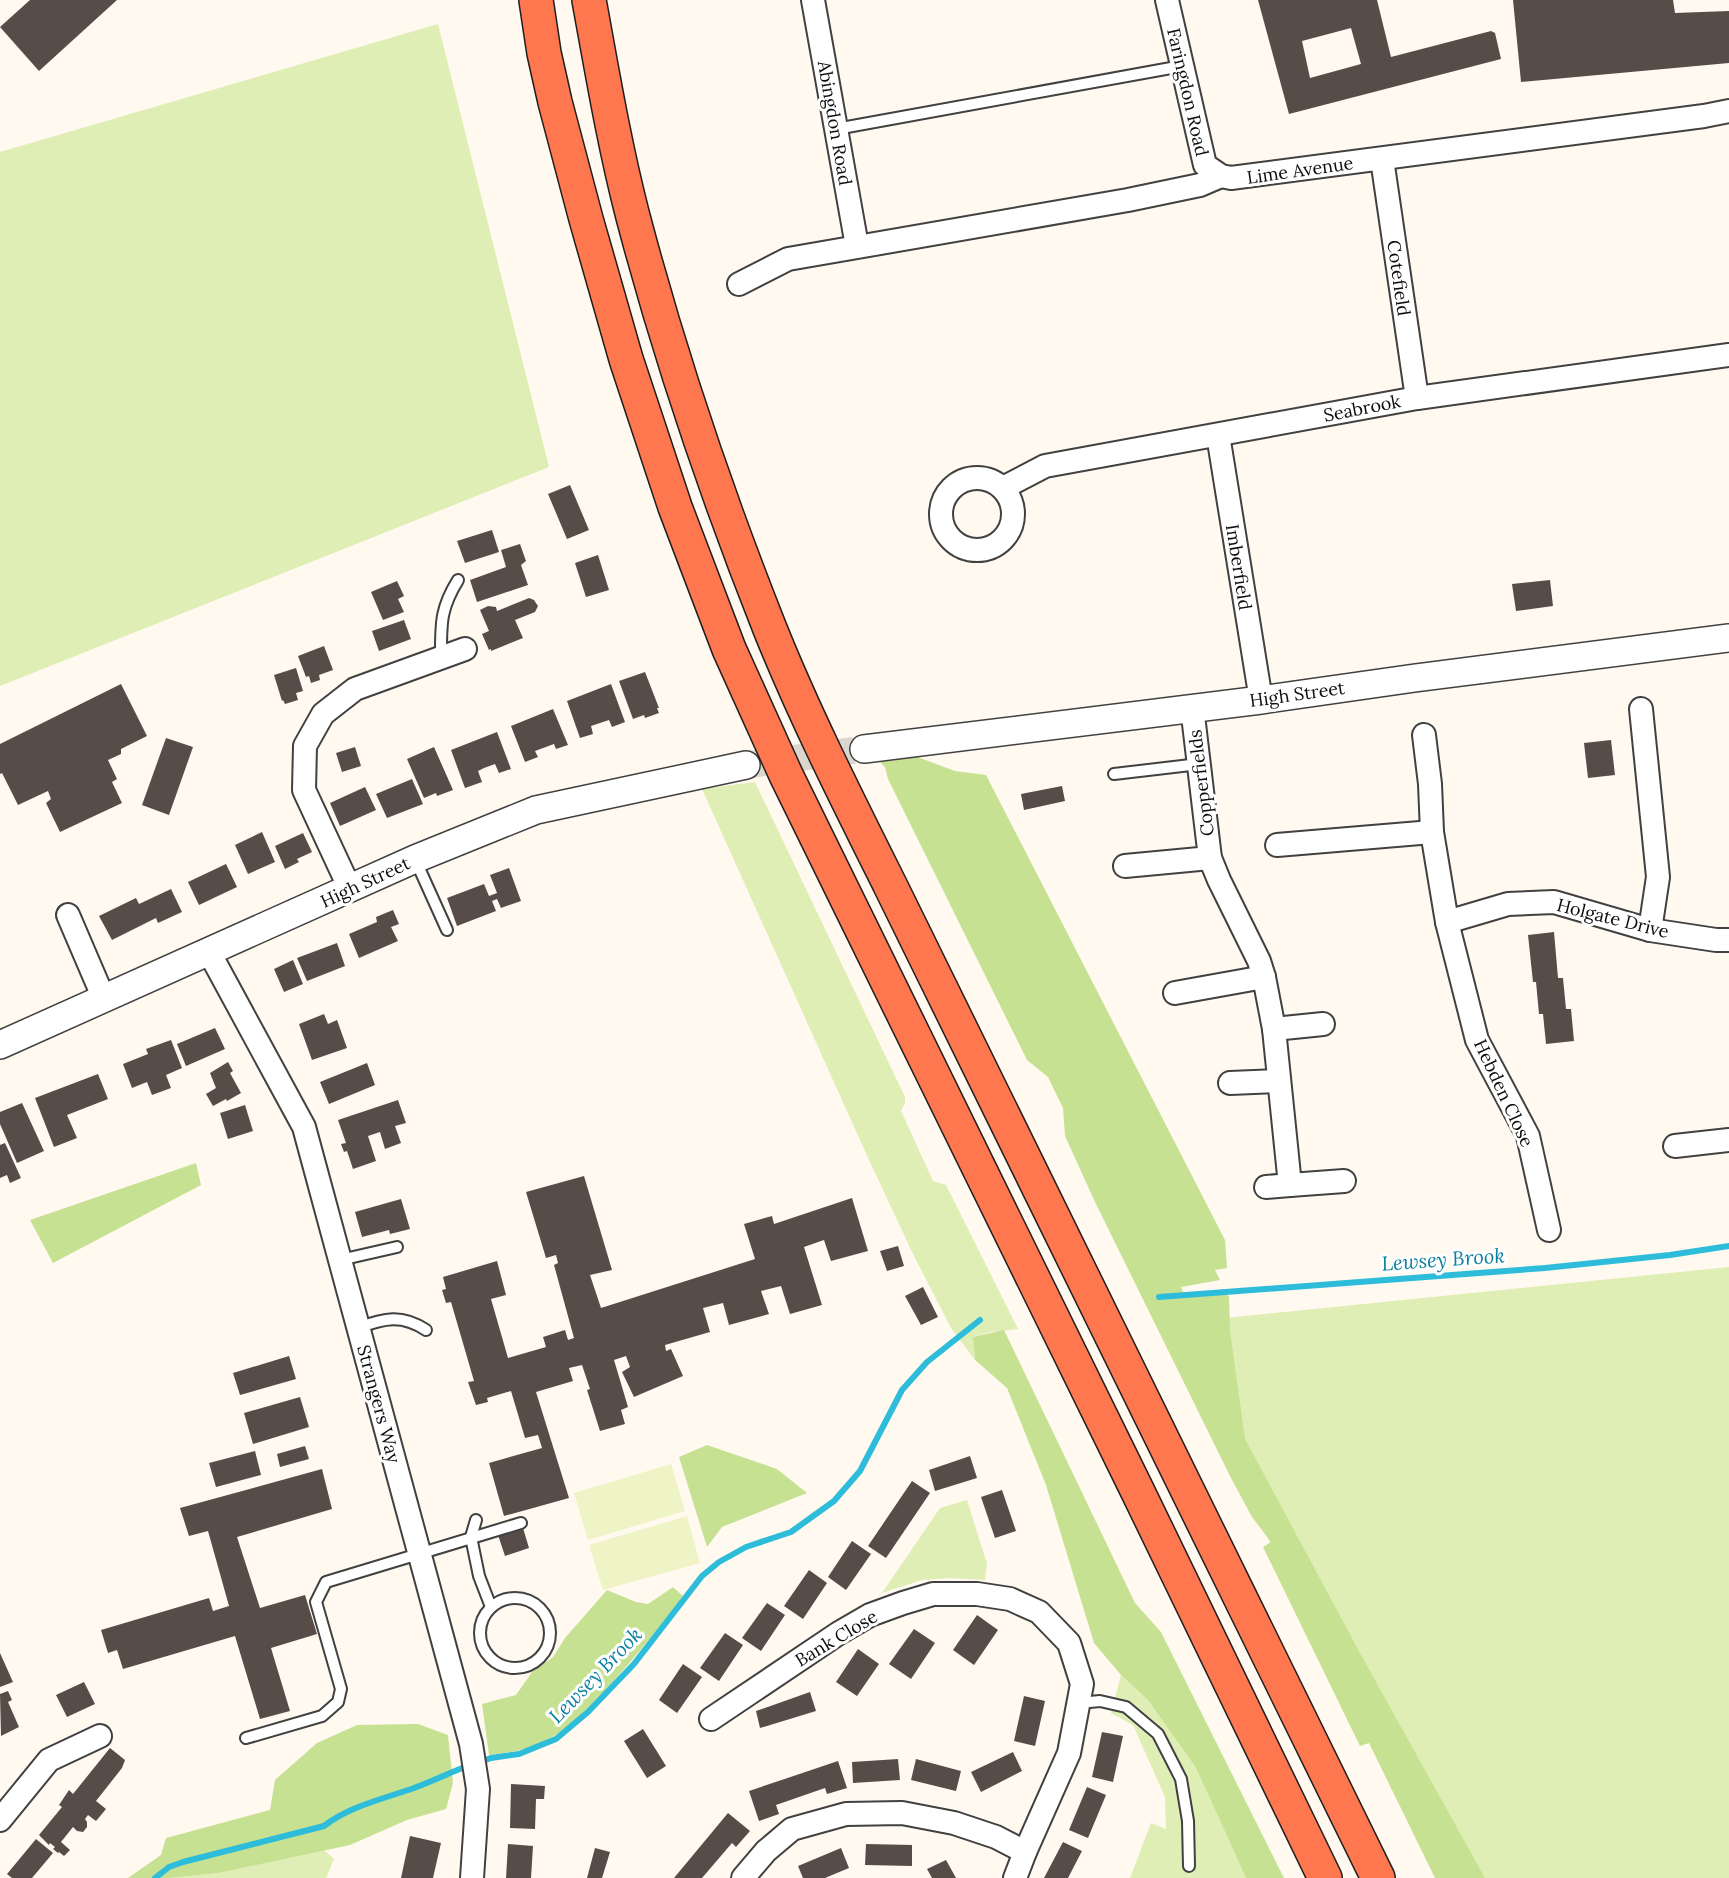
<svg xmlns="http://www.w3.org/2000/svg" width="1729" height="1878" viewBox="0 0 1729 1878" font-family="Lora,serif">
<rect width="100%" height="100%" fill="#fff9f0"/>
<!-- green -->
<g fill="#dfeeb4">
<path d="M 438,24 L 549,467 L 0,686 L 0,152 Z"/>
<path d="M 755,782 L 905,1097 L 905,1103 L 901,1111 L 933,1181 L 946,1185 L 1018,1329 L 991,1332 L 973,1337 L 975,1360 L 951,1328 L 913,1254 L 869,1160 L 702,789 Z"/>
<path d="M 1729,1267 L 1729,1878 L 1446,1878 L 1156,1325 Z"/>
<path d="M 967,1500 L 987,1564 L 985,1580 L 949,1578 L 922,1580 L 882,1593 L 940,1508 Z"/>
<path d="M 1121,1675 L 1148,1700 L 1196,1768 L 1246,1878 L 1130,1878 L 1151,1823 L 1166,1829 L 1165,1797 L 1133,1725 L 1111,1713 Z"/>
<path d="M 324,1850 L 334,1859 L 326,1878 L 170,1878 L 219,1873 Z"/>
</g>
<!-- forest -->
<g fill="#c7e192">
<path d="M 912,755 L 955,771 L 986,775 L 1225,1240 L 1227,1268 L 1215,1270 L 1220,1280 L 1181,1287 L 1186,1298 L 1225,1289 L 1229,1297 L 1230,1331 L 1245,1439 L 1361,1655 L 1485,1878 L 1435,1878 L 1369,1743 L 1360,1746 L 1263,1547 L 1271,1542 L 1252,1517 L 1231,1478 L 1095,1202 L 1065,1136 L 1063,1108 L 1048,1077 L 1027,1060 L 888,779 L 885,767 L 880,762 L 893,759 L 894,762 L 897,757 Z"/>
<path d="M 196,1163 L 201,1185 L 53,1263 L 30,1220 Z"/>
<path d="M 1004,1330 L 1135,1603 L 1161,1632 L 1284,1878 L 1246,1878 L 1196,1768 L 1148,1700 L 1121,1675 L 1094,1643 L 1046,1485 L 1007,1388 L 975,1360 L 973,1337 Z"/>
<path d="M 707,1445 L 777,1469 L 807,1493 L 722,1527 L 707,1547 L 679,1457 Z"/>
<path d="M 673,1587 L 683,1596 C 656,1632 628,1666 597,1699 C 581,1715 564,1732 543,1742 C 526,1750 508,1753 489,1755 L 482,1704 L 516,1695 L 532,1672 L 553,1657 L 565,1638 L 607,1590 L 636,1602 L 648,1604 Z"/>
<path d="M 418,1724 L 448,1735 L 453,1783 L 446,1809 L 407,1820 L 350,1845 L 219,1873 L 170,1878 L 128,1878 L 161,1855 L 166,1838 L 270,1810 L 275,1780 L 317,1743 L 357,1725 Z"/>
</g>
<!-- pitch -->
<g fill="#eff4c7">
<path d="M 671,1464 L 685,1511 L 588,1540 L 574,1493 Z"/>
<path d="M 687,1516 L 700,1563 L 603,1590 L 589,1545 Z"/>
</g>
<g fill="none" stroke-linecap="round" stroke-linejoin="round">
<!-- stream -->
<g stroke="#2dbddb" stroke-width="6">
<path d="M 1159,1297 L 1545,1268 L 1670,1255 L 1729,1246"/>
<path d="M 480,1762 L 491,1758 L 519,1754 L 556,1739 L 588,1712 L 634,1664 L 702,1576 L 719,1562 L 746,1547 L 791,1532 L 834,1501 L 860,1471 L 902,1390 L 927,1362 L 980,1320"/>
<path d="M 155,1878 L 169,1867 L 183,1862 L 324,1826 C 350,1806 383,1799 414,1788 C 433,1781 451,1772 470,1765"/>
</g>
</g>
<!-- building -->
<g fill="#584c49" fill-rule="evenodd">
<path d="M 30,0 L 117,0 L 39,71 L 0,27 Z"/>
<path d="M 1258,0 L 1377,0 L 1391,57 L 1491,31 L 1495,33 L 1501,59 L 1289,114 ZM 1351,28 L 1361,64 L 1310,78 L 1302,41 Z"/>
<path d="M 1513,0 L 1673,0 L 1675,13 L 1729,11 L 1729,63 L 1521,82 Z"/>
<path d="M 570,485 L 589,530 L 567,539 L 548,494 Z"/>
<path d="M 492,530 L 499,552 L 465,563 L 457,541 Z"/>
<path d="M 520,544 L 526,561 L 521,565 L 528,585 L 477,602 L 470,580 L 506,567 L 501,550 Z"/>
<path d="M 598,555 L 609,590 L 586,597 L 575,563 Z"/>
<path d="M 1550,580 L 1553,606 L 1516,611 L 1512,584 Z"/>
<path d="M 397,581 L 404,596 L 398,599 L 404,612 L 383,620 L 371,592 Z"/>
<path d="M 529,598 L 534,600 L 538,606 L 535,612 L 515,620 L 523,638 L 491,651 L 491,649 L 489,650 L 482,634 L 489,631 L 480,610 L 488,606 L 496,607 L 497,611 Z"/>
<path d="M 404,620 L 411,639 L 379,651 L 372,631 Z"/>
<path d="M 324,646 L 333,670 L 319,675 L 320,680 L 311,683 L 309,676 L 306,677 L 298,656 Z"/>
<path d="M 296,668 L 303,691 L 296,693 L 298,700 L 285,704 L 283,700 L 282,701 L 274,675 Z"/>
<path d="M 645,672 L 659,708 L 657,708 L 659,713 L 645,718 L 644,715 L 633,719 L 619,681 Z"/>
<path d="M 121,684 L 147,736 L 121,749 L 121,754 L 108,760 L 117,779 L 112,782 L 122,803 L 60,832 L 46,803 L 51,799 L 48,791 L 18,805 L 2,773 L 0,774 L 0,744 Z"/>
<path d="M 611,684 L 625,722 L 612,727 L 609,720 L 591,726 L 593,734 L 580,738 L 567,701 Z"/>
<path d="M 553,709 L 568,745 L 556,749 L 554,744 L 535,751 L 538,757 L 525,762 L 511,726 Z"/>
<path d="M 497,732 L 511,769 L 499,773 L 495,764 L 484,768 L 478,771 L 482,782 L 465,788 L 451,750 Z"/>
<path d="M 166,738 L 193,747 L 169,815 L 142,805 Z"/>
<path d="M 1611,740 L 1615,775 L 1588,778 L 1584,743 Z"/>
<path d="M 355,747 L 361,766 L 342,772 L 336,753 Z"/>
<path d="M 434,747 L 453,790 L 437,796 L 436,793 L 424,798 L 407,759 Z"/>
<path d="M 412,779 L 423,804 L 387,818 L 376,794 Z"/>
<path d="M 1062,786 L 1065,801 L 1024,810 L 1021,794 Z"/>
<path d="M 365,787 L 376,810 L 340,826 L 330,803 Z"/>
<path d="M 262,832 L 275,862 L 248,874 L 235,845 Z"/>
<path d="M 303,833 L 312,852 L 297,859 L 299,862 L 285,869 L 275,846 Z"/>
<path d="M 226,864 L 237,887 L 199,905 L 188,882 Z"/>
<path d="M 509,868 L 521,901 L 501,908 L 497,899 L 492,901 L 496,911 L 457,926 L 447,898 L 484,884 L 489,896 L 497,893 L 490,875 Z"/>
<path d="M 171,889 L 182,912 L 158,923 L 156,918 L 112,940 L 99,916 L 136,898 L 139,904 Z"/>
<path d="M 393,910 L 399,924 L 391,927 L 398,941 L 359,958 L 349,934 L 377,922 L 376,917 Z"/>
<path d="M 1554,932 L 1558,978 L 1563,978 L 1566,1009 L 1571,1009 L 1574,1041 L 1546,1044 L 1543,1014 L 1539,1014 L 1536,982 L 1533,982 L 1528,935 Z"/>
<path d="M 337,943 L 345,966 L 307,981 L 297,958 Z"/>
<path d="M 293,960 L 303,984 L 284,992 L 274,969 Z"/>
<path d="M 324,1014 L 328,1024 L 337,1020 L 347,1048 L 312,1060 L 299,1024 Z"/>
<path d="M 215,1028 L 225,1049 L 186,1066 L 177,1044 Z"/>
<path d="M 171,1040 L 182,1068 L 166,1075 L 171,1088 L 152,1095 L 147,1082 L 132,1088 L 123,1064 L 148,1054 L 146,1049 Z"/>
<path d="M 228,1062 L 233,1071 L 230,1073 L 241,1093 L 227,1101 L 226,1099 L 213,1106 L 206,1094 L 216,1088 L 210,1073 Z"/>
<path d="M 367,1063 L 375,1085 L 329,1104 L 320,1082 Z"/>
<path d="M 98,1074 L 108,1099 L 67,1115 L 77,1138 L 54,1147 L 35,1098 Z"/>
<path d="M 398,1100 L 406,1123 L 395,1126 L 401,1143 L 385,1149 L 380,1132 L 368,1136 L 376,1161 L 353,1169 L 347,1151 L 344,1152 L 341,1144 L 346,1143 L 338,1120 Z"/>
<path d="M 22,1103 L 44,1151 L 17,1163 L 0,1124 L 0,1112 Z"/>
<path d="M 245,1105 L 253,1131 L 228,1139 L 220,1113 Z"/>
<path d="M 5,1143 L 21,1178 L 10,1183 L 7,1175 L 0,1178 L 0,1145 Z"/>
<path d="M 584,1176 L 612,1270 L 590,1275 L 601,1308 L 755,1259 L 744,1224 L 772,1216 L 774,1224 L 852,1198 L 868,1251 L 831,1261 L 824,1240 L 804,1247 L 822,1305 L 790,1314 L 781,1286 L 761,1291 L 769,1314 L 729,1325 L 723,1303 L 703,1308 L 710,1332 L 665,1345 L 666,1351 L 671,1349 L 683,1376 L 634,1397 L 622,1372 L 630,1367 L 626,1356 L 614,1360 L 628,1407 L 621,1410 L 625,1424 L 600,1431 L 587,1390 L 590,1389 L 582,1365 L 569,1368 L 573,1381 L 536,1392 L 569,1498 L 504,1516 L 489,1463 L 542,1448 L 538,1435 L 525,1438 L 511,1391 L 487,1398 L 488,1402 L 476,1405 L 468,1382 L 474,1381 L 451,1302 L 446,1303 L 442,1290 L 446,1289 L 443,1277 L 497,1261 L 506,1295 L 491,1299 L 508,1358 L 546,1347 L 543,1337 L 565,1330 L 568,1340 L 574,1338 L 554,1265 L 558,1263 L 556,1255 L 546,1258 L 526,1192 Z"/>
<path d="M 401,1199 L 410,1229 L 390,1234 L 389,1230 L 362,1237 L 355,1212 Z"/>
<path d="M 898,1246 L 904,1266 L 887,1271 L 880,1251 Z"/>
<path d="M 923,1287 L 938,1317 L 921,1325 L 905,1296 Z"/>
<path d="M 289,1356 L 296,1379 L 240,1395 L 233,1373 Z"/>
<path d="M 300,1397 L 309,1427 L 253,1444 L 244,1413 Z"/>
<path d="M 305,1446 L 309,1459 L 280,1467 L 277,1454 Z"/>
<path d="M 255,1451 L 261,1475 L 216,1487 L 209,1463 Z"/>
<path d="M 970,1456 L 977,1478 L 935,1491 L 929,1470 Z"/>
<path d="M 322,1469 L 332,1509 L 237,1537 L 260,1608 L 305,1595 L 317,1634 L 271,1648 L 290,1711 L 260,1719 L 235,1636 L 123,1669 L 117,1650 L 108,1653 L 101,1630 L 209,1598 L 213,1611 L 229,1606 L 208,1531 L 189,1536 L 180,1508 Z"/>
<path d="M 912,1481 L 930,1493 L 886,1558 L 868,1546 Z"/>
<path d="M 1002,1490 L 1016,1531 L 995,1538 L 981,1497 Z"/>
<path d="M 523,1528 L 529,1548 L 505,1556 L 498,1535 Z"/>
<path d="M 852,1541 L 871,1554 L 846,1590 L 828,1577 Z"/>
<path d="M 809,1570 L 827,1583 L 803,1619 L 784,1606 Z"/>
<path d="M 767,1603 L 785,1615 L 761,1651 L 742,1638 Z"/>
<path d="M 977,1615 L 998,1630 L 974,1665 L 953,1650 Z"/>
<path d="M 914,1629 L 935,1643 L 911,1679 L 889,1664 Z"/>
<path d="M 725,1633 L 743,1645 L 719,1681 L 700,1668 Z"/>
<path d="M 858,1649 L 879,1664 L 857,1696 L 836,1682 Z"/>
<path d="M 0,1653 L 13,1682 L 0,1687 Z"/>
<path d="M 683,1664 L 702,1677 L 677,1713 L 659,1700 Z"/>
<path d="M 84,1682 L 95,1704 L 67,1717 L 56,1695 Z"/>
<path d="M 8,1691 L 12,1700 L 8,1702 L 19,1727 L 1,1736 L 0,1694 Z"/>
<path d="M 810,1692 L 816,1711 L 760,1728 L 756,1711 Z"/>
<path d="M 1024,1696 L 1045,1701 L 1035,1746 L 1014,1741 Z"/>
<path d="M 643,1729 L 666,1766 L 647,1778 L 624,1741 Z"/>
<path d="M 1102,1732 L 1123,1736 L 1113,1782 L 1092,1777 Z"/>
<path d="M 110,1748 L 125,1760 L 122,1768 L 96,1801 L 106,1809 L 96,1821 L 88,1815 L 85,1819 L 87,1822 L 87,1827 L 83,1832 L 77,1831 L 73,1827 L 61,1842 L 70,1850 L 64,1856 L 59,1852 L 58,1853 L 53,1849 L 55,1847 L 50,1843 L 49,1845 L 39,1835 L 62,1807 L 59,1805 L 69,1790 L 73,1794 Z"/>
<path d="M 1013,1752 L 1022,1771 L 981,1792 L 971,1772 Z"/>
<path d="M 898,1759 L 900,1780 L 853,1783 L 852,1762 Z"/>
<path d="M 916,1759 L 961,1771 L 956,1791 L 911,1780 Z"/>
<path d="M 838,1761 L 847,1788 L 827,1794 L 825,1788 L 776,1805 L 779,1814 L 759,1821 L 749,1791 Z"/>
<path d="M 511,1784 L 545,1786 L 544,1799 L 536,1799 L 535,1829 L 510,1828 Z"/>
<path d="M 1087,1787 L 1106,1795 L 1088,1838 L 1069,1830 Z"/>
<path d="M 728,1813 L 750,1831 L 736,1847 L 732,1843 L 702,1878 L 674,1878 Z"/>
<path d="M 410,1836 L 441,1843 L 433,1878 L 401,1878 Z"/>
<path d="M 36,1839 L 53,1853 L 32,1878 L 12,1878 L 7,1874 Z"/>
<path d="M 1063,1842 L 1082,1851 L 1068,1878 L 1044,1878 Z"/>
<path d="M 508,1844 L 533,1846 L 531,1878 L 506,1878 Z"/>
<path d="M 866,1844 L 912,1845 L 912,1866 L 865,1865 Z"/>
<path d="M 595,1848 L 610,1852 L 602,1878 L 587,1878 Z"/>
<path d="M 841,1848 L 849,1868 L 825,1878 L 803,1878 L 798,1866 Z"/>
<path d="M 946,1860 L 956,1878 L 932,1878 L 927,1869 Z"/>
</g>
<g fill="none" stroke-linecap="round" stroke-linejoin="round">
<!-- tertiary-tunnel -->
<path stroke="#dbd6ce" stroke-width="27" stroke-dasharray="27 14" stroke-linecap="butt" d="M 746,765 L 864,749"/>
<!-- service casing -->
<g stroke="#414141" stroke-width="14">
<g id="service">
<path d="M 836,129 L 1182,66"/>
<path d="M 441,657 C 441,624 440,609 458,580"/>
<path d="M 1114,774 L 1199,764"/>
<path d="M 415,859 L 447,930"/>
<path d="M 340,1260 L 397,1247"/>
<path d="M 358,1328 C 384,1318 402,1314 426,1330"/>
<path d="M 476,1520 L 471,1537 L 479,1576 L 491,1607"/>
<circle cx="515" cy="1633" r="35"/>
<path d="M 1079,1703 L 1100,1701 L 1126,1707 L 1158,1734 L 1181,1779 L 1188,1821 L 1189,1866"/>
<path d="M 246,1738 L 322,1716 L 338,1702 L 341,1689 L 316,1602 L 326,1582 L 521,1523"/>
</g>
</g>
<!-- minor casing -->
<g stroke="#414141" stroke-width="26">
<g id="minor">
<path d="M 813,0 L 857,246"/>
<path d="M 1167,0 L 1205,165 L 1221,176 L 1231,178 L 1704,116 L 1729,111"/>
<path d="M 1382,159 L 1417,398"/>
<path d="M 739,284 L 788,259 L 1128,200 L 1200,185 L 1221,176"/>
<path d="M 1218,435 L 1261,700"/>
<circle cx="977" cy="514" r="36"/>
<path d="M 1003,488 L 1045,466 L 1417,398 L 1729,355"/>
<path d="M 1192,707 L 1210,858 L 1219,880 L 1259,961 L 1264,977 L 1274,1029 L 1290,1185 L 1344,1181"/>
<path d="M 1641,709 L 1658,877 L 1650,930"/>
<path d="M 1424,735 L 1430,784 L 1432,832 L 1447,922 L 1508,904 L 1554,902 L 1650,930 L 1716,940 L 1729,940"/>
<path d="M 1277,845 L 1432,832"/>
<path d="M 1125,866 L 1210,858"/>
<path d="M 350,889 L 304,790 L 305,746 L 323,714 L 355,689 L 465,649"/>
<path d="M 68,915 L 104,999"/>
<path d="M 1447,922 L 1477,1040 L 1528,1136 L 1549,1230"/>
<path d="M 209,952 L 304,1127 L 471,1744 L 478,1789 L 472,1878"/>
<path d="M 1175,993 L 1264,977"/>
<path d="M 1274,1029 L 1323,1024"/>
<path d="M 1230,1083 L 1278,1081"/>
<path d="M 1675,1146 L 1729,1140"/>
<path d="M 1266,1187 L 1290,1185"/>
<path d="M 711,1719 L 839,1633 L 870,1615 L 903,1603 L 933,1594 L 977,1594 L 1010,1599 L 1039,1612 L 1069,1643 L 1082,1684 L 1069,1753 L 1025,1852 L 1015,1878"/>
<path d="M 0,1820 L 49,1760 L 100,1736"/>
<path d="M 743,1878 L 766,1851 L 792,1829 L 846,1814 L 902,1813 L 954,1823 L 996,1837 L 1025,1852"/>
</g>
</g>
<!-- tertiary casing -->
<g stroke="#414141" stroke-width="30">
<g id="tertiary">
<path d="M 864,749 L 1261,700 L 1415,678 L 1729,638"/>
<path d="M 0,1045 L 415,859 L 536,810 L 746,765"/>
</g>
</g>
<!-- motorway casing -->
<g stroke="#1f1f1f" stroke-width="36">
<g id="motorway">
<path d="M 536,0 L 544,53 L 555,102 L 586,219 L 626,359 L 675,507 L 729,649 L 786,775 L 1138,1492 L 1325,1878"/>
<path d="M 589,0 C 602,71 614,143 632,213 C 669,354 716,493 770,629 C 805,716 848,801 890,885 L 1378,1878"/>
</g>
</g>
<!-- service -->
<use href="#service" stroke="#fff" stroke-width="10"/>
<!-- minor -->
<use href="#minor" stroke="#fff" stroke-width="22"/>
<!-- tertiary -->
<use href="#tertiary" stroke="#fff" stroke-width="27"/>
<!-- motorway -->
<use href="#motorway" stroke="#ff774e" stroke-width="33"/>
</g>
<g text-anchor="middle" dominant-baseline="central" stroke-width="6" stroke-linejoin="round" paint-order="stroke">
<!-- street labels -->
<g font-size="18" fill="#0e0e0e" stroke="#fff">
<text transform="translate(1188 92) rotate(77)">Faringdon Road</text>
<text transform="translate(835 123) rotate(80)">Abingdon Road</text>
<text transform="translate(1300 170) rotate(-8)">Lime Avenue</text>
<text transform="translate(1399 278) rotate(82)">Cotefield</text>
<text transform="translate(1362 408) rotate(-11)">Seabrook</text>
<text transform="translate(1239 567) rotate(81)">Imberfield</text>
<text transform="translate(1297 694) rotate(-8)">High Street</text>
<text transform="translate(1201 783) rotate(-97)">Copperfields</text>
<text transform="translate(365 882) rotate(-25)">High Street</text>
<text transform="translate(1613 918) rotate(14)">Holgate Drive</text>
<text transform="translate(1504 1093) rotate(65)">Hebden Close</text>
<text transform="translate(379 1404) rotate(75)">Strangers Way</text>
<text transform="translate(836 1638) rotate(-31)">Bank Close</text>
</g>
<!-- water labels -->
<g font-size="20" font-style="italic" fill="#0b7f9e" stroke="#fff">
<text transform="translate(1443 1259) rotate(-4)">Lewsey Brook</text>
<text transform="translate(595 1675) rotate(-46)">Lewsey Brook</text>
</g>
</g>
</svg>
